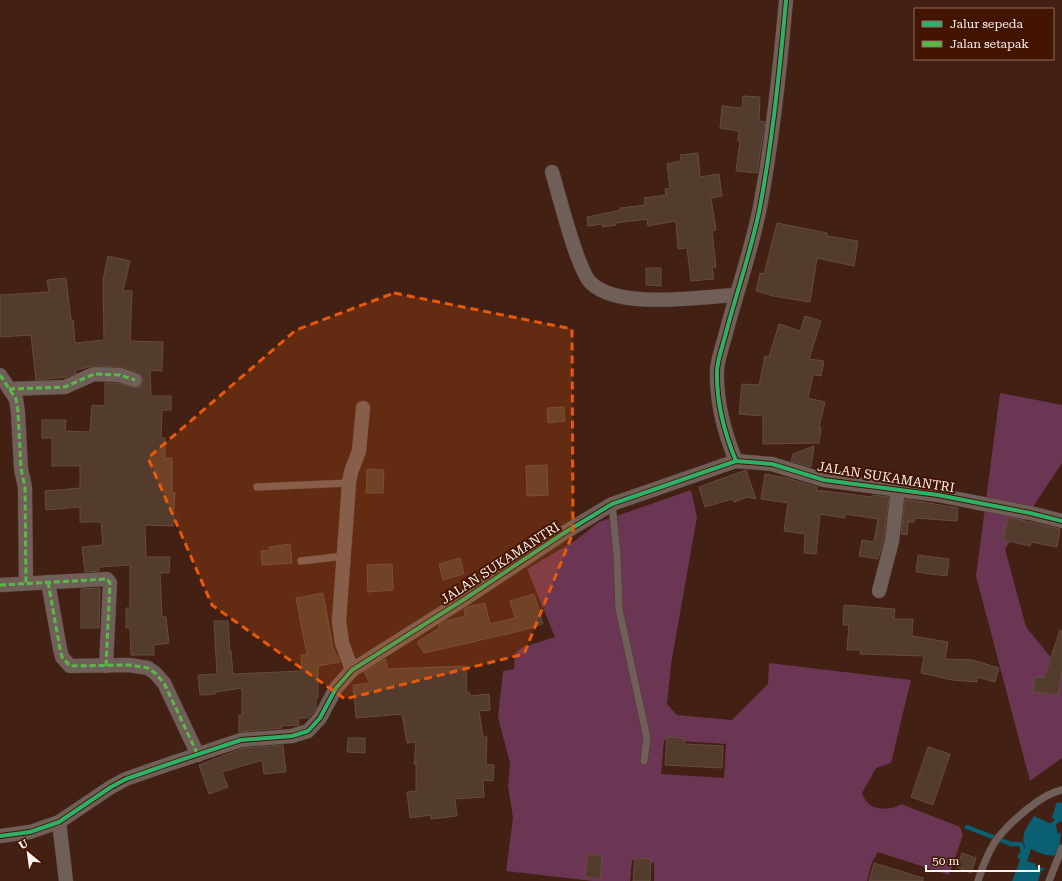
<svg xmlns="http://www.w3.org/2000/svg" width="1062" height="881" viewBox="0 0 1062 881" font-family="'Roboto Serif',serif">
<rect width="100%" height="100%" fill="#422014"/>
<!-- green -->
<g fill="#6a3654" fill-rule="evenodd">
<path d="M 1000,393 L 1062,405 L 1062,463 L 1005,549 L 1026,627 L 1062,671 L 1062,758 L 1030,781 L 976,576 Z"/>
<path d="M 691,490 L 697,517 L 671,664 L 667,704 L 677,715 L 732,720 L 768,684 L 769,663 L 911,680 L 891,763 L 876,768 L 862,793 C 863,796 865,800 867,802 C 874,811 893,810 901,804 L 960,827 L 963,835 L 949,875 L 878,852 L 872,862 L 867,881 L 654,881 L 654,863 L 632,860 L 630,881 L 593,881 L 506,871 L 513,818 L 508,786 L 510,763 L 498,717 L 503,671 L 514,669 L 515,653 L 523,647 L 555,637 L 527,569 L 576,540 L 599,522 ZM 664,740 L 726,744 L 724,778 L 661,774 Z"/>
</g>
<!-- water -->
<g fill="#0a5f73">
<path d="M 1057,802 L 1062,803 L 1062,822 L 1055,820 L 1052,817 Z"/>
<path d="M 1034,816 L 1056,826 L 1058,834 L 1061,832 L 1059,853 C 1050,859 1040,853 1031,849 L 1027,861 L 1036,864 L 1035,866 L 1046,869 L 1041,871 L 1038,881 L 1012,881 L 1025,847 C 1020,835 1027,827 1034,816 Z"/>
</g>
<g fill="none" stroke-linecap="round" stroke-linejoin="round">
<!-- stream -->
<g stroke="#0a5f73" stroke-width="4.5">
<path d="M 1052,825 L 1057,821"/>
<path d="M 967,827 L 1011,844 L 1021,844 L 1023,851 L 1020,857"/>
</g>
</g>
<!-- building -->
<g fill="#533c2e" stroke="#654c3d">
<path d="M 743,96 L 760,97 L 759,121 L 765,122 L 757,173 L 736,171 L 740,141 L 738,141 L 739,131 L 720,128 L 722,106 L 742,108 Z"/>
<path d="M 698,153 L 700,177 L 719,174 L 722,196 L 711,198 L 716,230 L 712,231 L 716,267 L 712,267 L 714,279 L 691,281 L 687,248 L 678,249 L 676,221 L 648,226 L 647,219 L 616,223 L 616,225 L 603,227 L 602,224 L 588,226 L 587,217 L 621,210 L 620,208 L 645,205 L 644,198 L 666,195 L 665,189 L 670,188 L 667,164 L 681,161 L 680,155 Z"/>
<path d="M 777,223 L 827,233 L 827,236 L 858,241 L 854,266 L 817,258 L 810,302 L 773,296 L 756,291 L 760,273 L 764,274 Z"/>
<path d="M 108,256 L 130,261 L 123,291 L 132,291 L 130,341 L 163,342 L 162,371 L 150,370 L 151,396 L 171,396 L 171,410 L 162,410 L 161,438 L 165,438 L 165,458 L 172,458 L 172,492 L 175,493 L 173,526 L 145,525 L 146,557 L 170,557 L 169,573 L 160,573 L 162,617 L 166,617 L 169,643 L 154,645 L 154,655 L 131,655 L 130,628 L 126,628 L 126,608 L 130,608 L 130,565 L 99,567 L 99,571 L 85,572 L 82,547 L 103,545 L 101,522 L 80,522 L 80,507 L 46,510 L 45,491 L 80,488 L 80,466 L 52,466 L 52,438 L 42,438 L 42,420 L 66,420 L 65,431 L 90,432 L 92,405 L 105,406 L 105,383 L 118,383 L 136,388 L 141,386 L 143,378 L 138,372 L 122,367 L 94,366 L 76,370 L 76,373 L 66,377 L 36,380 L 31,335 L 0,337 L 0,295 L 49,292 L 47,280 L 66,278 L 71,320 L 73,320 L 75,343 L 104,340 L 103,280 Z"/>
<path d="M 646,268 L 661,268 L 661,286 L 646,285 Z"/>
<path d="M 805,316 L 821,321 L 809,359 L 824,361 L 821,376 L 813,375 L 808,398 L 825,402 L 819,427 L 821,427 L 819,443 L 763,444 L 763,416 L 739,414 L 742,384 L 759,385 L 765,356 L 769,357 L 779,324 L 800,331 Z"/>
<path d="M 564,407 L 565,421 L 548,423 L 547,408 Z"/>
<path d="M 814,446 L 811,467 L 791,461 L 793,454 Z"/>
<path d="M 547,465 L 548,495 L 527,496 L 526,466 Z"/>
<path d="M 367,469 L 384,470 L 383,493 L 366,493 Z"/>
<path d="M 746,470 L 756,499 L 748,497 L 734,502 L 732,499 L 705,507 L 699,487 Z"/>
<path d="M 765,474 L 787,478 L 817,487 L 816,490 L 872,497 L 873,495 L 889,497 L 884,539 L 878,559 L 859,556 L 862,540 L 874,542 L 878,519 L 845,514 L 845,518 L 820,514 L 816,554 L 804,553 L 805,534 L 784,531 L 788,503 L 761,499 Z"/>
<path d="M 905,499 L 958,508 L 957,521 L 915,518 L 914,522 L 908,522 L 907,535 L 901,534 Z"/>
<path d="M 1008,517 L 1060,529 L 1057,547 L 1031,542 L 1030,546 L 1003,540 Z"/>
<path d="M 290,544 L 292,563 L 262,565 L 261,551 L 270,550 L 269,547 Z"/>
<path d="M 918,555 L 949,559 L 947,576 L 916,572 Z"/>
<path d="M 460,558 L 464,574 L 443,580 L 439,564 Z"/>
<path d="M 392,564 L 393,590 L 368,592 L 367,565 Z"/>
<path d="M 100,588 L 99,628 L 81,628 L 81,589 Z"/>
<path d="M 323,593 L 333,648 L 340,662 L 318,666 L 318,698 L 316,698 L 316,708 L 313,713 L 308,718 L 298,718 L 299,725 L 281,726 L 282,728 L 239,732 L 239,715 L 242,715 L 242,688 L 215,692 L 215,694 L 200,695 L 198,675 L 217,674 L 214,621 L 228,621 L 230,652 L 231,651 L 233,674 L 302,671 L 301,655 L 307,655 L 296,598 Z"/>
<path d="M 534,594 L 543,624 L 520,631 L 424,653 L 417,642 L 439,628 L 439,625 L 446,621 L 465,616 L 464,610 L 468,607 L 485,603 L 490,624 L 515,618 L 510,601 Z"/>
<path d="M 844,605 L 895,609 L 894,619 L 913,619 L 912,636 L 948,642 L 945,659 L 973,660 L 999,668 L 995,682 L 977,677 L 977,682 L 952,680 L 921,673 L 924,656 L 860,654 L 861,650 L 847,650 L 849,625 L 843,625 Z"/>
<path d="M 1060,630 L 1062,631 L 1062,672 L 1058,695 L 1033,692 L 1035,677 L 1044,678 Z"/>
<path d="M 385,659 L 388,669 L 466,666 L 467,693 L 470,693 L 470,696 L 489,694 L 490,710 L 479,711 L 483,737 L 487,737 L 486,764 L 494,765 L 493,781 L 483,780 L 484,797 L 455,799 L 457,816 L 431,819 L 431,815 L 410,818 L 407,792 L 416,791 L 416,764 L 414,764 L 416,742 L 407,743 L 402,714 L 356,718 L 353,685 L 370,683 L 364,672 Z"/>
<path d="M 667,737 L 684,738 L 684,744 L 723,746 L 722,768 L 665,765 Z"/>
<path d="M 348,738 L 365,738 L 365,753 L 347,752 Z"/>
<path d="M 283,745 L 286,772 L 264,774 L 262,760 L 222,772 L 228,787 L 209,794 L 199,765 L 243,748 Z"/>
<path d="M 928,747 L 950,754 L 933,805 L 911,797 Z"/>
<path d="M 962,853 L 976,858 L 971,873 L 957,867 Z"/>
<path d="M 588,854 L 602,856 L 600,879 L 585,877 Z"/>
<path d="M 635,858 L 651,859 L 650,881 L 633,881 Z"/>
<path d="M 874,863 L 923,878 L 923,881 L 869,881 Z"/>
</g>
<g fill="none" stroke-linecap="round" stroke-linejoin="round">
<!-- service casing -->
<g stroke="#553b32" stroke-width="8">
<g id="service">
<path d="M 257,487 L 349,483"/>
<path d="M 612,504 L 617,555 L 619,609 L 647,738 L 644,761"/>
<path d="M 301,561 L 344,556"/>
<path d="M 978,881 C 982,867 991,845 1001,834 C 1014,819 1042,794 1062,790"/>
<path d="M 1049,881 L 1062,848"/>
</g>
</g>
<!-- minor casing -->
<g stroke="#553b32" stroke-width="15">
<g id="minor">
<path d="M 552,172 C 559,194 577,270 591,283 C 619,310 699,297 736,295"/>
<path d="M 0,375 L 16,399 L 18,412 L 21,469 L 25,487 L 26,583"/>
<path d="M 9,389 L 65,387 L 94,374 L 120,375 L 135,380"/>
<path d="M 736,461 C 724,432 716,403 717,370 C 718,357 724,342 727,329 C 738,288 752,248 760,207 C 773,138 780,69 786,0"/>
<path d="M 48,582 L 60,649 L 62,657 L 70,666 L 129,665 L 148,668 L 155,673 L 164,683 L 198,755"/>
<path d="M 0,585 L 107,579 L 110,583 L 106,666"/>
<path d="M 879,591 L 892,541 L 898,489"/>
<path d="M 352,670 L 342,643 L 339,621 L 349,483 L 351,472 L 359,451 L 363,408"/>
<path d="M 59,822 L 66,881"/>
<path d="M 0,836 L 30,832 L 59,822 L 111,787 L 126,779 L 166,765 L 241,740 L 292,736 L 308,731 L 320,718 L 336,688 L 352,670 L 463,600 L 564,533 L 612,504 L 736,461 L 772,464 L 824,480 L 938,495 L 1030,513 L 1062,521"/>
</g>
</g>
<!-- service -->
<use href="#service" stroke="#705f59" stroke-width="7"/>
<!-- minor -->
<use href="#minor" stroke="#705f59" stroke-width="14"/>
<!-- quiet -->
<g stroke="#58b947" stroke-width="3" stroke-dasharray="6 3" stroke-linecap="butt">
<path d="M 0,375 L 16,399 L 18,412 L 21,469 L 25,487 L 26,583"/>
<path d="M 9,389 L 65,387 L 94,374 L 120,375 L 135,380"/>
<path d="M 48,582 L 60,649 L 62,657 L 70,666 L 129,665 L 148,668 L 155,673 L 164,683 L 198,755"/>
<path d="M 0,585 L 107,579 L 110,583 L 106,666"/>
</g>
<!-- cycleway casing -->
<g stroke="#441402" stroke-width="6">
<g id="cycleway">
<path d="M 736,461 C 724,432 716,403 717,370 C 718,357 724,342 727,329 C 738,288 752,248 760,207 C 773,138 780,69 786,0"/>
<path d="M 0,836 L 30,832 L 59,822 L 111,787 L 126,779 L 166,765 L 241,740 L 292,736 L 308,731 L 320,718 L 336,688 L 352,670 L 463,600 L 564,533 L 612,504 L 736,461 L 772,464 L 824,480 L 938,495 L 1030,513 L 1062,521"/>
</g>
</g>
<!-- cycleway -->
<use href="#cycleway" stroke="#2db169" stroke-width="4"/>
</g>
<!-- marked area -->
<path fill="#e8590c" fill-opacity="0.2" stroke="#e8590c" stroke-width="3" stroke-dasharray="8 5" stroke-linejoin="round" d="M 394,293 L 572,329 L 573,533 L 524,654 L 345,699 L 212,605 L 148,458 L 296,330 Z"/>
<g text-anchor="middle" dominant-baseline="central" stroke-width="4" stroke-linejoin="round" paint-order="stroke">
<!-- street labels -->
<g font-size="13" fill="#fbf3f0" stroke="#441402">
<text transform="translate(886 477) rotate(9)">JALAN SUKAMANTRI</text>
<text transform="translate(500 563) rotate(-33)">JALAN SUKAMANTRI</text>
</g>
</g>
<!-- legend -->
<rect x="914" y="8" width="140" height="52" fill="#441402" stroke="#8d6d61"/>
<rect x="922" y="21" width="20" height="6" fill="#2db169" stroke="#8d6d61"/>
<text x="950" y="28" font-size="12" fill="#fbf3f0">Jalur sepeda</text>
<rect x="922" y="41" width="20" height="6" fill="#58b947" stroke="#8d6d61"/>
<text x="950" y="48" font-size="12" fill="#fbf3f0">Jalan setapak</text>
<!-- north arrow -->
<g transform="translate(28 853) rotate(331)" stroke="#441402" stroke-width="3" paint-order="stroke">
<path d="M0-3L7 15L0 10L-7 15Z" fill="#fbf3f0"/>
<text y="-6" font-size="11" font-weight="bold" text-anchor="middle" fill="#fbf3f0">U</text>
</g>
<!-- scale -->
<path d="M926 865v6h113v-6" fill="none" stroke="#fbf3f0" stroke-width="2"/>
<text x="932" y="865" font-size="12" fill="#fbf3f0" stroke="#441402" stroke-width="3" paint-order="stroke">50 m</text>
</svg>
